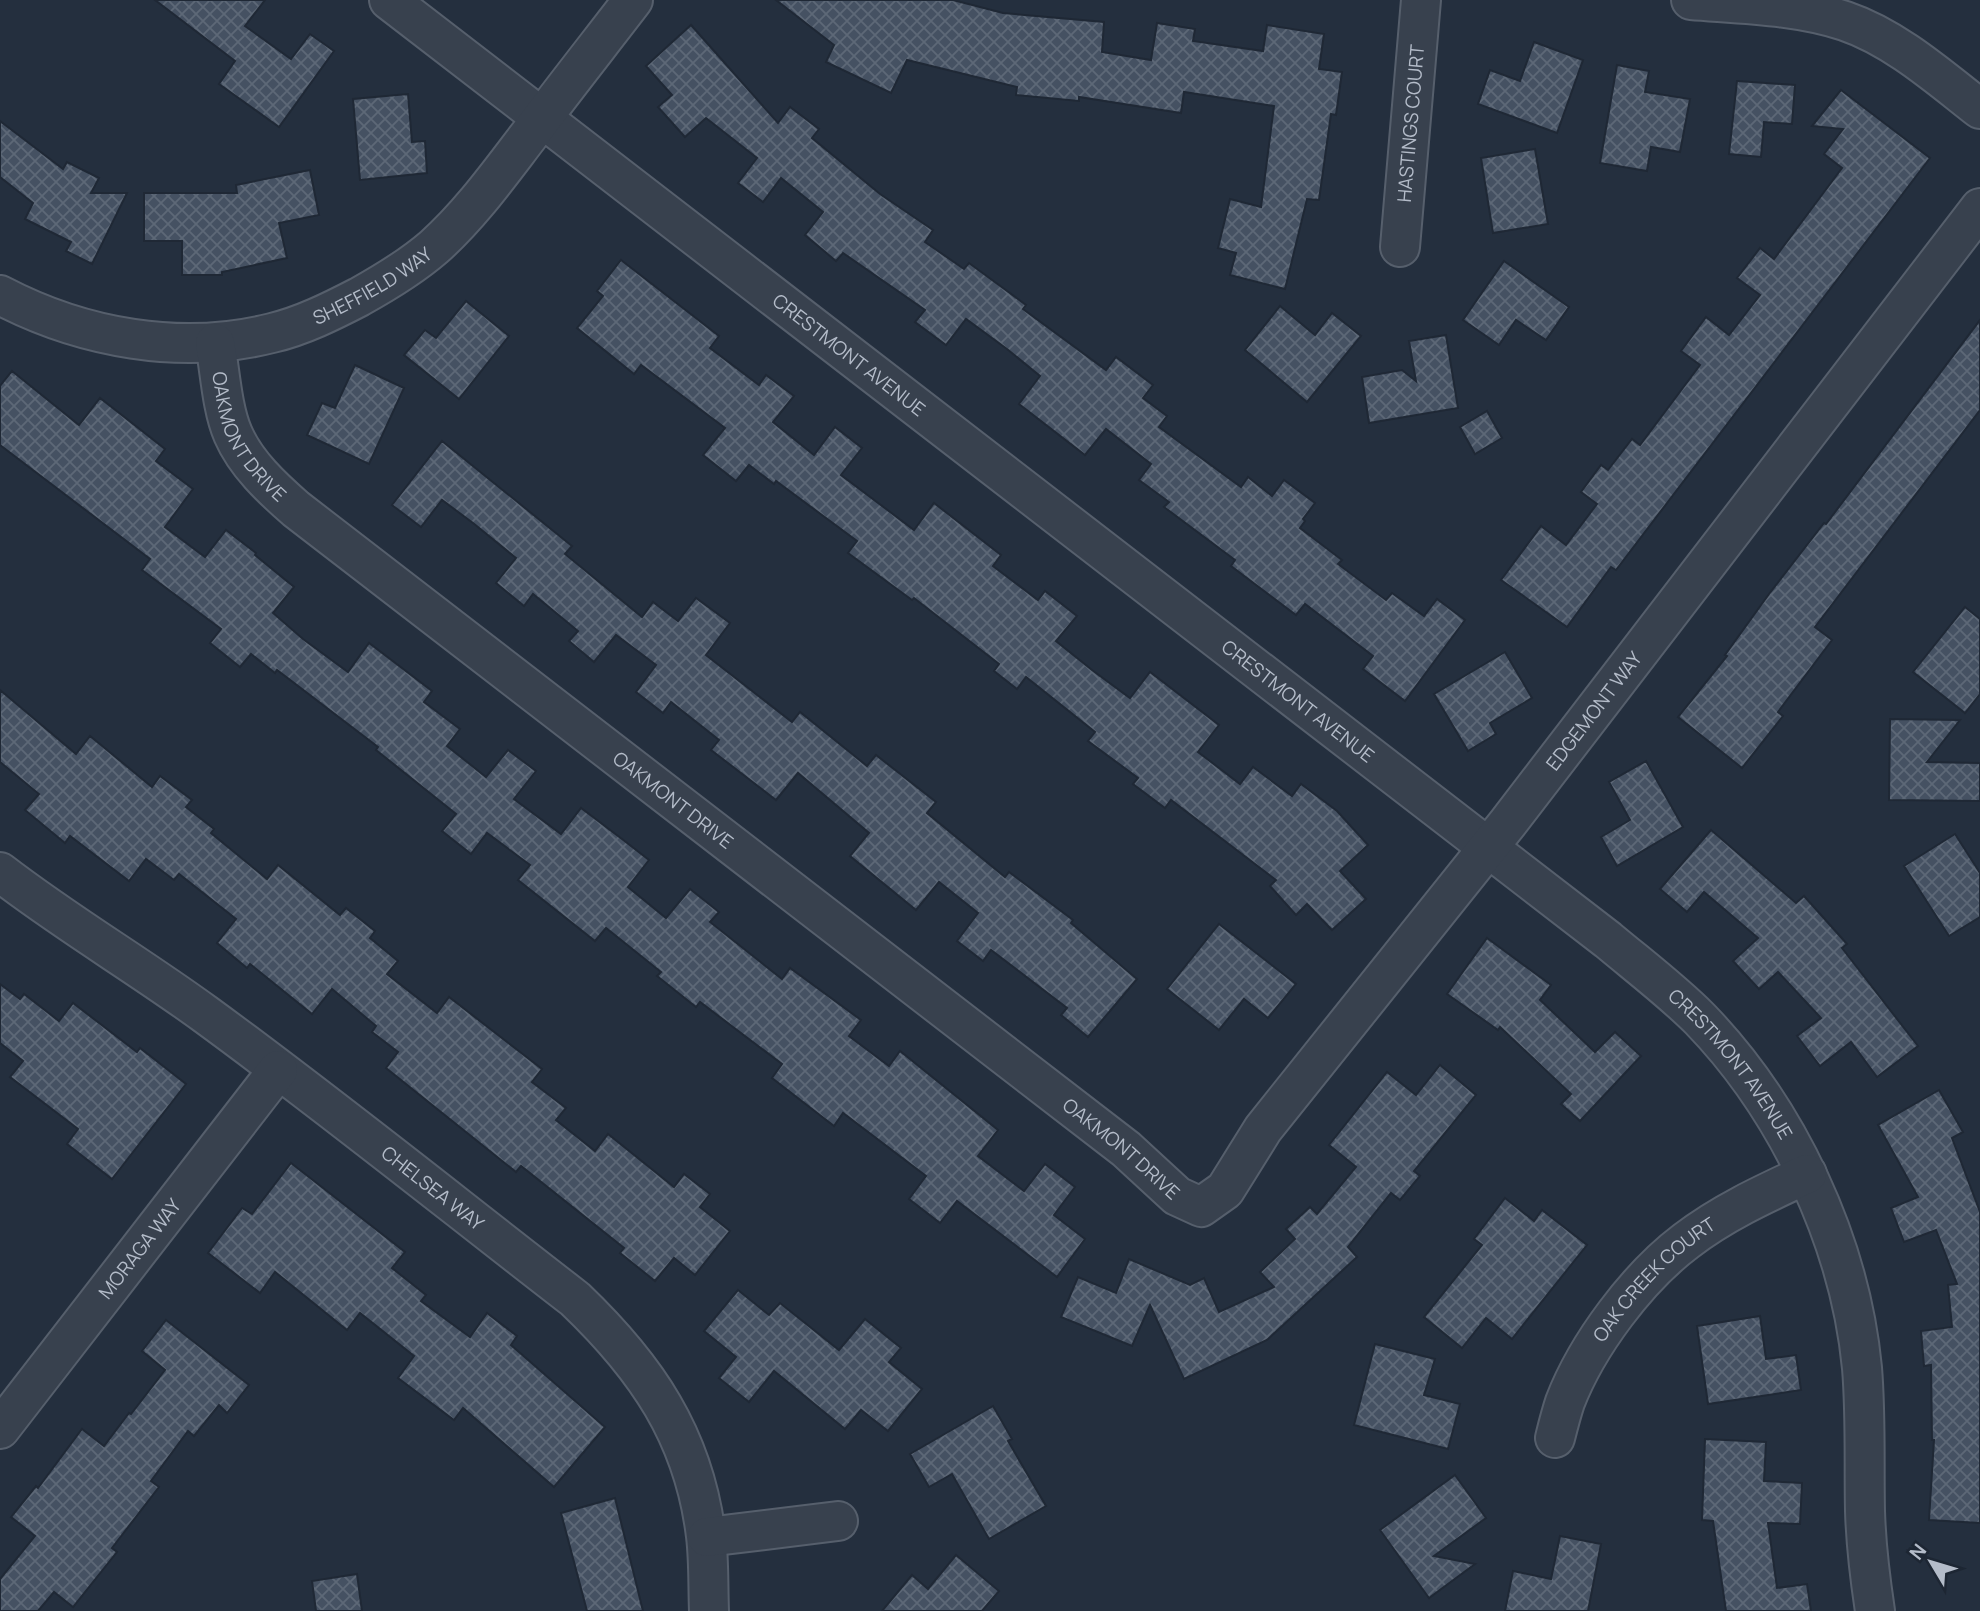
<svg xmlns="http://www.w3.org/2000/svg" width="1980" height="1611" viewBox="0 0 1980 1611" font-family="Manrope,sans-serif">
<defs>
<pattern id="building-cross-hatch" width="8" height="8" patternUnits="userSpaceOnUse" patternTransform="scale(1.75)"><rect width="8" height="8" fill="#455162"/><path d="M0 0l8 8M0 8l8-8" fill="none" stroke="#5d6877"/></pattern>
</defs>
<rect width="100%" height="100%" fill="#242f3e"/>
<!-- building -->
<g fill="url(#building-cross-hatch)" stroke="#1f2835" stroke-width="2">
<path d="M 155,0 L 265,0 L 245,26 L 291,59 L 310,34 L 334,51 L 279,127 L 219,84 L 235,61 Z"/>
<path d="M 776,0 L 953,0 L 1003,13 L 1104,22 L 1102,52 L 1151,60 L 1157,23 L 1195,29 L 1193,41 L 1263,51 L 1267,25 L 1324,34 L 1319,69 L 1342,72 L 1336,115 L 1331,114 L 1319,200 L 1307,199 L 1285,289 L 1230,275 L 1236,253 L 1218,248 L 1230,199 L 1261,207 L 1274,106 L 1184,92 L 1181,113 L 1079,97 L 1079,101 L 1016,95 L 1017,87 L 907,60 L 891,93 L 826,62 L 834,45 Z"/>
<path d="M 691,25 L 778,123 L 790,107 L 819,129 L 812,138 L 880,194 L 933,230 L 925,242 L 964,269 L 969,263 L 1026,305 L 1023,309 L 1106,370 L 1116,357 L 1153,385 L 1143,398 L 1167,416 L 1159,427 L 1241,487 L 1248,477 L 1272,496 L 1284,480 L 1315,503 L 1303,519 L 1305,521 L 1300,528 L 1342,560 L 1338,564 L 1386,600 L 1392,593 L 1424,616 L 1437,599 L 1465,620 L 1405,701 L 1363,669 L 1373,656 L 1305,604 L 1296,615 L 1231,566 L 1235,560 L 1164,507 L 1169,502 L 1139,480 L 1151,464 L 1106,429 L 1085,455 L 1019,404 L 1040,376 L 1007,349 L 966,319 L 946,345 L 915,322 L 925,310 L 843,253 L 836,261 L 805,235 L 823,212 L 781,178 L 763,202 L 738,183 L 757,158 L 706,118 L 685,137 L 658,107 L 672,95 L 646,66 Z"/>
<path d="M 1534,42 L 1583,60 L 1557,133 L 1478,104 L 1490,70 L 1520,81 Z"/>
<path d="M 1617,65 L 1649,71 L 1645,92 L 1690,99 L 1680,152 L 1651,147 L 1647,171 L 1600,163 Z"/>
<path d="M 1737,81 L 1795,85 L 1792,124 L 1764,122 L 1761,157 L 1729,154 Z"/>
<path d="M 1841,90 L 1930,158 L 1616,570 L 1611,567 L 1567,627 L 1501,580 L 1541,526 L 1566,545 L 1597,504 L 1581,492 L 1601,465 L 1608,470 L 1632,439 L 1640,445 L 1700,365 L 1681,351 L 1706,317 L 1729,335 L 1760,295 L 1737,278 L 1760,248 L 1774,259 L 1842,168 L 1824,154 L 1843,129 L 1812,126 Z"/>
<path d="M 408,94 L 412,142 L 425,141 L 427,173 L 360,180 L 353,99 Z"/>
<path d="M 0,121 L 63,169 L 67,162 L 99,178 L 91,193 L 127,193 L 92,264 L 66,251 L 71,242 L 25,219 L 33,203 L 0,177 Z"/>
<path d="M 1535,149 L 1548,224 L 1493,233 L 1481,158 Z"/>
<path d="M 310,170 L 319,215 L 279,223 L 287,258 L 222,272 L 222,275 L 182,275 L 182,241 L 144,241 L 144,193 L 237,193 L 236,185 Z"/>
<path d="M 621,260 L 719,336 L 710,348 L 759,385 L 766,375 L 794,396 L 773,422 L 814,455 L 835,427 L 862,448 L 841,475 L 914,530 L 934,503 L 1001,555 L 993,566 L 1038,600 L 1045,591 L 1077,616 L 1056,641 L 1092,670 L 1130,698 L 1150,672 L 1219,725 L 1198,752 L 1240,784 L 1253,767 L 1292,796 L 1301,784 L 1337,811 L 1368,845 L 1340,871 L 1366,899 L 1332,930 L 1307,904 L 1296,915 L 1270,886 L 1276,880 L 1171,800 L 1165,808 L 1133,784 L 1138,778 L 1088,741 L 1095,732 L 1026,677 L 1017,689 L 994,671 L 999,664 L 914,598 L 912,600 L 848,553 L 857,541 L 776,481 L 774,484 L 749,465 L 736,481 L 703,455 L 725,428 L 641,365 L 634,374 L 577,328 L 603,296 L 597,291 Z"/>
<path d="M 1504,261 L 1569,307 L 1546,340 L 1516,320 L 1499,345 L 1463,320 Z"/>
<path d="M 466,301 L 509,336 L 459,399 L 404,355 L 425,330 L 436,338 Z"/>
<path d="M 1280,306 L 1315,335 L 1332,313 L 1361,336 L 1307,402 L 1245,350 Z"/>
<path d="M 1980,320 L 1980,410 L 1815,627 L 1832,640 L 1778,712 L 1783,716 L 1742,768 L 1678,717 L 1727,656 L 1725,655 L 1769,594 L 1824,523 L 1826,524 Z"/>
<path d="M 1446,335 L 1458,408 L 1369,423 L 1362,377 L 1402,370 L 1416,381 L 1409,341 Z"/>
<path d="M 355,365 L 404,388 L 369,464 L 307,435 L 322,403 L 335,408 Z"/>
<path d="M 12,371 L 79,425 L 100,398 L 165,449 L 156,461 L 193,489 L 165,527 L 205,557 L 226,530 L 256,553 L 255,555 L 294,587 L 273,613 L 303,639 L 348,672 L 369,643 L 432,691 L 424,702 L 460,729 L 447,746 L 486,777 L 508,750 L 536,771 L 514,799 L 561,834 L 581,808 L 622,839 L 649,860 L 628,887 L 666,918 L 690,889 L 719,912 L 710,922 L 782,979 L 790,968 L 861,1020 L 849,1036 L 889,1066 L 900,1051 L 998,1130 L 978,1156 L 1024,1191 L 1045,1164 L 1075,1187 L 1054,1215 L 1085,1239 L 1057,1277 L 957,1201 L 940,1223 L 909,1199 L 926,1176 L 843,1113 L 834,1126 L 772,1078 L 782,1064 L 700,1002 L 696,1007 L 657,976 L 661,972 L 606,928 L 595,941 L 518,880 L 530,865 L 487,833 L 471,854 L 442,831 L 456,814 L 376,750 L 378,747 L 277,670 L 275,673 L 251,654 L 240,667 L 210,643 L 221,629 L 142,570 L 150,559 L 0,445 L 0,386 Z"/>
<path d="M 1487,411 L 1502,438 L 1475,454 L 1460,427 Z"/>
<path d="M 442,441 L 572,546 L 565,554 L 642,617 L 653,602 L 678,621 L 696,598 L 730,623 L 706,655 L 792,722 L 800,712 L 867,766 L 876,755 L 936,802 L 927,813 L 1005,877 L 1009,872 L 1073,920 L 1071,923 L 1137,979 L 1088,1037 L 1061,1015 L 1067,1008 L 991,950 L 983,961 L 957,941 L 978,913 L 939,882 L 916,910 L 850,856 L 869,833 L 798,773 L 776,800 L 711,750 L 719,740 L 671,702 L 663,713 L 636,692 L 656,665 L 616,635 L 594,662 L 569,641 L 578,631 L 533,594 L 524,606 L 496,583 L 516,558 L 473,523 L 442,500 L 421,527 L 392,505 Z"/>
<path d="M 1965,607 L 1980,619 L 1980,694 L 1965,713 L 1913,672 Z"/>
<path d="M 1505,652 L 1532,698 L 1490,723 L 1496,734 L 1468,751 L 1434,694 Z"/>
<path d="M 0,690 L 76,754 L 90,736 L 152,787 L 160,776 L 192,800 L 186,807 L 214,829 L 211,833 L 267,879 L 278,865 L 340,915 L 346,908 L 375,931 L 370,938 L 398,961 L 387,974 L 437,1013 L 449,997 L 542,1069 L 532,1082 L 566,1108 L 556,1120 L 595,1151 L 608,1134 L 674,1187 L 684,1174 L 710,1194 L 700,1207 L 730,1231 L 695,1275 L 674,1258 L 655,1281 L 620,1253 L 624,1248 L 521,1166 L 516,1172 L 386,1068 L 398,1052 L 372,1032 L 376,1026 L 332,989 L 312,1014 L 250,964 L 247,968 L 217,943 L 236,919 L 179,874 L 174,880 L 146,859 L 129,881 L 70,836 L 65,843 L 25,810 L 39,794 L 0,762 Z"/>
<path d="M 1890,719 L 1960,720 L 1927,762 L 1980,763 L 1980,801 L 1889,800 Z"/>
<path d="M 1646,761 L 1683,827 L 1617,866 L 1601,837 L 1630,820 L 1609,782 Z"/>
<path d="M 1711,830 L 1796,903 L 1804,896 L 1847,944 L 1842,948 L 1918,1046 L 1877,1077 L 1851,1042 L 1820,1066 L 1797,1036 L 1821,1018 L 1778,972 L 1759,989 L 1733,961 L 1758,938 L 1704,892 L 1687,912 L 1660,889 Z"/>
<path d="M 1955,834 L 1980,873 L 1980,917 L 1949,936 L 1904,866 Z"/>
<path d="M 1219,924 L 1296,984 L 1268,1018 L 1244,999 L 1219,1030 L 1167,989 Z"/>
<path d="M 1487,938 L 1551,985 L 1540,1000 L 1595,1052 L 1615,1032 L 1641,1056 L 1580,1121 L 1561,1104 L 1571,1094 L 1500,1027 L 1498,1030 L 1447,994 Z"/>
<path d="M 0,984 L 20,999 L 24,994 L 59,1021 L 73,1003 L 137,1052 L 140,1048 L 186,1084 L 112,1179 L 67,1144 L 78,1129 L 10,1077 L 23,1061 L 0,1043 Z"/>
<path d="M 1440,1065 L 1476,1095 L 1414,1171 L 1420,1176 L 1400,1200 L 1391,1193 L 1348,1247 L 1357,1257 L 1267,1340 L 1184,1379 L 1150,1305 L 1132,1346 L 1061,1317 L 1078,1277 L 1116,1293 L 1129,1259 L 1190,1285 L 1204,1278 L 1219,1312 L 1274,1287 L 1260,1272 L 1295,1239 L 1286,1229 L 1310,1207 L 1317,1214 L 1356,1167 L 1329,1145 L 1387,1072 L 1416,1095 Z"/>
<path d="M 1939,1090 L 1963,1132 L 1952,1138 L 1980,1212 L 1980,1523 L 1929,1520 L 1934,1440 L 1932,1440 L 1931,1365 L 1924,1366 L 1921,1331 L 1952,1327 L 1948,1285 L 1957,1284 L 1936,1230 L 1904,1242 L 1891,1208 L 1918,1197 L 1878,1125 Z"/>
<path d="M 291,1163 L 405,1252 L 392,1268 L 426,1295 L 421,1301 L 470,1337 L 487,1313 L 517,1336 L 511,1345 L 605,1427 L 554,1487 L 463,1408 L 454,1420 L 398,1378 L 414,1356 L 360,1313 L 347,1330 L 275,1272 L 260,1293 L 208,1253 L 242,1208 L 252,1214 Z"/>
<path d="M 1505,1198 L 1534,1221 L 1542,1210 L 1587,1245 L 1512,1339 L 1486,1318 L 1462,1348 L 1424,1317 L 1482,1245 L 1474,1239 Z"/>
<path d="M 738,1290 L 769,1315 L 780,1303 L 839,1350 L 865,1319 L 901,1348 L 889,1362 L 922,1389 L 888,1431 L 861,1410 L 845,1429 L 774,1371 L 749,1402 L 719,1378 L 736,1357 L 704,1331 Z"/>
<path d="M 1760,1316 L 1766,1359 L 1796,1355 L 1801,1390 L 1708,1404 L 1697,1326 Z"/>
<path d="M 166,1320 L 249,1385 L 227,1413 L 219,1405 L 194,1436 L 188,1431 L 151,1481 L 159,1487 L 112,1548 L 117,1552 L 73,1607 L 54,1592 L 38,1611 L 0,1611 L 0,1579 L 35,1536 L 11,1517 L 36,1486 L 38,1488 L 82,1429 L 104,1446 L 129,1413 L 131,1414 L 165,1370 L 142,1351 Z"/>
<path d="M 1375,1344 L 1435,1359 L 1424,1395 L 1460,1404 L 1448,1449 L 1354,1425 Z"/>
<path d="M 993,1406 L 1012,1439 L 1008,1441 L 1046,1506 L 989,1539 L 952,1474 L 929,1487 L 910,1454 Z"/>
<path d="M 1705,1439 L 1766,1442 L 1764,1481 L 1802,1483 L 1800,1524 L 1768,1523 L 1777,1588 L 1807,1584 L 1811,1611 L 1726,1611 L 1713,1521 L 1702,1520 Z"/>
<path d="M 1455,1475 L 1486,1518 L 1434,1556 L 1475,1564 L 1429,1598 L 1380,1530 Z"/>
<path d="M 615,1498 L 643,1611 L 587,1611 L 561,1513 Z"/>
<path d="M 1560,1536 L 1601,1544 L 1588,1611 L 1505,1611 L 1513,1571 L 1551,1579 Z"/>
<path d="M 956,1555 L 999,1591 L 982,1611 L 882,1611 L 912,1575 L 928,1589 Z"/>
<path d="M 357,1574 L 362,1611 L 316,1611 L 312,1581 Z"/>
</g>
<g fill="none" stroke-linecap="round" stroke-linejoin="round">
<!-- minor casing -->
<g stroke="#565f6c" stroke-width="42">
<g id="minor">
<path id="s1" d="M 389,0 L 1608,940 C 1639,966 1671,990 1700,1019 C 1788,1110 1850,1242 1862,1368 C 1866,1416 1864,1463 1865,1511 C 1866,1545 1870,1578 1875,1611"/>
<path d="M 1691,0 C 1741,4 1797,5 1845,21 C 1895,38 1939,77 1980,109"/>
<path id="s2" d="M 1400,247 L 1421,0"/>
<path id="s3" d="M 0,295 C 82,338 181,356 272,333 C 302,326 332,311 359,297 C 386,282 411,267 434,247 C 472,213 502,170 533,130 C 566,86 600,43 633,0"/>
<path id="s4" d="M 215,343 C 220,371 222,409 233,434 C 246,464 272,488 296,509 L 1126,1149 L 1177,1196 L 1201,1207 L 1225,1190 L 1263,1129 L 1507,824 L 1980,208"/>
<path id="s5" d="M 0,872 C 66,923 138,965 205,1014 C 331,1106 452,1204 575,1299 C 646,1367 694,1436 706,1536 C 709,1561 708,1586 709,1611"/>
<path id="s6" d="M 0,1429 L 278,1070"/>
<path id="s7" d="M 1555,1438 C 1558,1426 1561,1414 1565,1402 C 1587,1345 1637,1278 1686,1241 C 1722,1213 1766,1193 1807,1174"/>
<path d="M 707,1537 L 838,1521"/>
</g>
</g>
<!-- minor -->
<use href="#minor" stroke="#38414e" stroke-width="38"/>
</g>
<g text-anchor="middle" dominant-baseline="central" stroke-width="7" stroke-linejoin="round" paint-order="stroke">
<!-- street labels -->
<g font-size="19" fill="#b4bcc9" stroke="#1d2633">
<text stroke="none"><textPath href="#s2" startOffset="124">HASTINGS COURT</textPath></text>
<text stroke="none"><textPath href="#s3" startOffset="392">SHEFFIELD WAY</textPath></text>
<text stroke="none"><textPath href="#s1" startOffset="581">CRESTMONT AVENUE</textPath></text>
<text stroke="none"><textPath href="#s4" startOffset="102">OAKMONT DRIVE</textPath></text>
<text stroke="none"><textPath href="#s1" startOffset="1148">CRESTMONT AVENUE</textPath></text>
<text stroke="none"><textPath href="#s4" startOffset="1970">EDGEMONT WAY</textPath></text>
<text stroke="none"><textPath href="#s4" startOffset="668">OAKMONT DRIVE</textPath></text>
<text stroke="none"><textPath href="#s1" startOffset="1715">CRESTMONT AVENUE</textPath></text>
<text stroke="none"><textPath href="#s4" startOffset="1236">OAKMONT DRIVE</textPath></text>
<text stroke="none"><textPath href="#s5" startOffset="536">CHELSEA WAY</textPath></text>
<text stroke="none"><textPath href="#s6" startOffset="228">MORAGA WAY</textPath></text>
<text stroke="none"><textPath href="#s7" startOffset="191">OAK CREEK COURT</textPath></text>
</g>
</g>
<!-- north arrow -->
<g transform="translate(1931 1562) rotate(308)" stroke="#1d2633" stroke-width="5" paint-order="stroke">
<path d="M0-5L12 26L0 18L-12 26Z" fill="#b4bcc9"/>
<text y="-10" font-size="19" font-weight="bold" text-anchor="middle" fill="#b4bcc9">N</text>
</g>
</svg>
